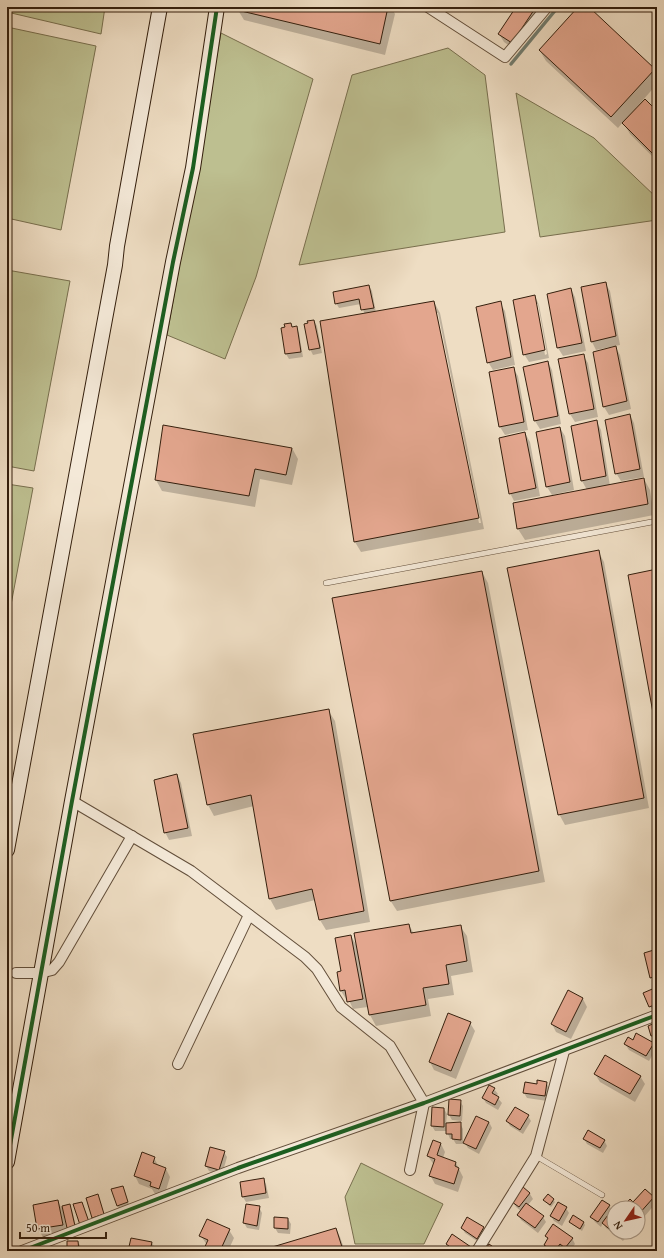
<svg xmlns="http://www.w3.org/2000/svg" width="664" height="1258" viewBox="0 0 664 1258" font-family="'Gentium Book Plus',serif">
<rect width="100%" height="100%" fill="#eeddc3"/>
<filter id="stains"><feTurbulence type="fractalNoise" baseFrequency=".005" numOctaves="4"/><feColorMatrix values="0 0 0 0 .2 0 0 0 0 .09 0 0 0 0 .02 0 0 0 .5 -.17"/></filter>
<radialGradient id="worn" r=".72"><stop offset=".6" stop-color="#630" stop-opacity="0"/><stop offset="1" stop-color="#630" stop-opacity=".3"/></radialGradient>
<!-- green -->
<g fill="#bdbf90" stroke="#786f4e">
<path d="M 7,7 L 105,7 L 101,34 L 7,12 Z"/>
<path d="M 7,27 L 96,46 L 61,230 L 7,218 Z"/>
<path d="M 221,33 L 313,79 L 256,277 L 225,359 L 167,335 Z"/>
<path d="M 448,48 L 485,75 L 505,232 L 299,265 L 352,75 Z"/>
<path d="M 516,93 L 594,138 L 657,198 L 657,220 L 540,237 Z"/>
<path d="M 7,270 L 70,281 L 34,471 L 7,466 Z"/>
<path d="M 7,484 L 33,488 L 7,626 Z"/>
<path d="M 361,1163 L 443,1204 L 424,1244 L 355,1244 L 345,1197 Z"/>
</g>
<!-- shadow -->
<g fill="#0003" fill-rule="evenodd">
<path d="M 239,7 L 391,7 L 395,14 L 385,55 L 244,20 L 238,10 Z"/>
<path d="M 517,7 L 546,7 L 517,51 L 504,42 L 499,34 Z"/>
<path d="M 579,7 L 588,7 L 654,69 L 657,74 L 657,84 L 636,108 L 657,112 L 657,161 L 630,134 L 623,122 L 618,128 L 546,61 L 540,51 Z"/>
<path d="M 605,283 L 610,291 L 620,345 L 596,350 L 592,342 Z"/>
<path d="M 369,286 L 372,291 L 376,313 L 434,302 L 440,313 L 484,529 L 361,552 L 355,542 L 365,315 L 361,304 L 339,308 L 336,303 ZM 436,313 L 438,313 L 481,523 L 479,523 Z"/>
<path d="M 571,289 L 575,297 L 586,351 L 563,356 L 558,348 Z"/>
<path d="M 535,296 L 539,305 L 549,358 L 529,362 L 524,354 ZM 536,304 L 538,304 L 547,354 L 545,355 Z"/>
<path d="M 500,303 L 505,311 L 515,365 L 493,370 L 488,362 Z"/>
<path d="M 314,321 L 317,326 L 322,353 L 313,355 L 310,349 Z"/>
<path d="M 290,324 L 293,328 L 296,327 L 299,333 L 303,357 L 289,359 L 286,354 L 282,329 Z"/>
<path d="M 615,346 L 620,355 L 631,409 L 609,415 L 604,407 L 594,353 L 615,347 Z"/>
<path d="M 583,355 L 588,363 L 598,417 L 575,422 L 570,414 L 559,360 Z"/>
<path d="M 548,362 L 552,370 L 561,424 L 540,429 L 535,421 L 525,368 Z"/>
<path d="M 513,368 L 518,376 L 528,430 L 505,435 L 500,427 L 490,373 Z"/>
<path d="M 630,415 L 634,423 L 644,477 L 621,481 L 616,473 Z"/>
<path d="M 597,422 L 601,430 L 610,486 L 644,479 L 650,490 L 654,515 L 525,540 L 518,529 L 514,504 L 587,490 L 582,481 Z"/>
<path d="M 560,428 L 565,436 L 574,490 L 552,495 L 547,487 Z"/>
<path d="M 525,433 L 530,442 L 540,496 L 514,501 L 510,493 Z"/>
<path d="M 292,448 L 298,459 L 292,485 L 260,479 L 255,507 L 162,491 L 156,480 Z"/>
<path d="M 598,551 L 604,562 L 649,808 L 565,825 L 559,814 Z"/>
<path d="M 482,572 L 488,583 L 545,882 L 397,911 L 390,900 Z"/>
<path d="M 328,710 L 335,721 L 370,922 L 326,930 L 320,920 L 315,900 L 276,910 L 270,899 L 254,806 L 214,816 L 208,805 L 194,735 Z"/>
<path d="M 177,775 L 181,783 L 192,836 L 169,840 L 165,832 Z"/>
<path d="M 409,925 L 414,934 L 460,926 L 467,936 L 473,972 L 451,976 L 454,995 L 428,999 L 431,1016 L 376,1026 L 370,1015 L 368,1007 L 353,1009 L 348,998 L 346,999 L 341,991 L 342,972 L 351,936 L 358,948 Z"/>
<path d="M 657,950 L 657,982 L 654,982 L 651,977 Z"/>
<path d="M 657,988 L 657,1010 L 653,1011 L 650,1006 Z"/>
<path d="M 568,992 L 583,999 L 587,1007 L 571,1039 L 556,1032 L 552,1024 Z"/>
<path d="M 470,1023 L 475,1031 L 456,1079 L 434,1070 L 430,1062 Z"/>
<path d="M 657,1023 L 657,1043 L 652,1035 Z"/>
<path d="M 633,1041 L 653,1043 L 656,1049 L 649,1061 L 629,1050 L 625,1044 Z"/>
<path d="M 595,1074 L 640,1076 L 645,1084 L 635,1102 L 600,1082 Z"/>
<path d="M 546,1082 L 549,1088 L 547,1101 L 527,1098 L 524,1093 Z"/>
<path d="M 494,1089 L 498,1094 L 496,1096 L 502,1103 L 498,1110 L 486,1103 L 483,1098 Z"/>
<path d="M 460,1101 L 463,1106 L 462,1121 L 452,1120 L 449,1115 Z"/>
<path d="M 516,1108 L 528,1116 L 531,1121 L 523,1134 L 510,1126 L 507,1121 Z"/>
<path d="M 444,1109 L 447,1114 L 446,1124 L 460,1123 L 463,1129 L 463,1144 L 456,1144 L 453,1139 L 450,1139 L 447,1131 L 435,1131 L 432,1126 Z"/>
<path d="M 489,1122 L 492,1128 L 479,1154 L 468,1148 L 465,1143 Z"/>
<path d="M 584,1139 L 604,1140 L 607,1146 L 603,1153 L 587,1144 Z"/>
<path d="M 441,1144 L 445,1152 L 443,1158 L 456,1163 L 463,1177 L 458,1192 L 435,1184 L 430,1175 L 434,1165 L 428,1156 Z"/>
<path d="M 224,1152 L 227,1157 L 222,1175 L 209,1171 L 206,1166 Z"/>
<path d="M 142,1154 L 154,1158 L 159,1167 L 166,1169 L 170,1177 L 164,1197 L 155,1194 L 152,1189 L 139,1184 L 135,1176 Z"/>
<path d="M 263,1179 L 266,1184 L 269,1198 L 246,1202 L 243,1197 Z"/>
<path d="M 123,1187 L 130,1207 L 120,1211 L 117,1205 Z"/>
<path d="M 523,1189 L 530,1194 L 533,1199 L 528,1205 L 543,1217 L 546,1222 L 538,1233 L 521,1220 L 518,1215 L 521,1211 L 516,1207 L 513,1202 Z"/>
<path d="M 97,1195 L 106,1219 L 96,1223 L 93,1217 Z"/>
<path d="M 548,1195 L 555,1202 L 551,1207 L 544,1200 Z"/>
<path d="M 653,1198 L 656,1203 L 638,1224 L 638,1208 L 623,1208 L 634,1203 Z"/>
<path d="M 58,1201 L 61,1207 L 69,1205 L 72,1210 L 77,1231 L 71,1232 L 68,1227 L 65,1215 L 64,1216 L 67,1233 L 43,1237 L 38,1229 Z"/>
<path d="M 82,1203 L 91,1227 L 83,1230 Z"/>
<path d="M 609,1205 L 612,1211 L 611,1212 L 614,1214 L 614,1232 L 630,1232 L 623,1241 L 606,1228 L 603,1223 L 601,1227 L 595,1222 L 592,1217 Z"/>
<path d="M 259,1207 L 262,1213 L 259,1230 L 247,1228 L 244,1223 Z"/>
<path d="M 566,1208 L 569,1213 L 562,1226 L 554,1221 L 551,1216 Z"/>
<path d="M 574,1217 L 584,1223 L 585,1225 L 582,1231 L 572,1224 L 570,1222 Z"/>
<path d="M 288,1219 L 291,1224 L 290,1234 L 278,1233 L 275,1228 Z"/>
<path d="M 462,1228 L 483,1228 L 486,1233 L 480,1243 L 465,1233 Z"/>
<path d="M 336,1229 L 340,1237 L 345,1251 L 271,1251 Z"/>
<path d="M 229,1230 L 234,1238 L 228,1251 L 204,1251 L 207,1245 L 201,1236 Z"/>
<path d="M 546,1236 L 572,1238 L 575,1244 L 570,1251 L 567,1251 L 563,1248 L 561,1251 L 549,1251 L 545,1245 L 549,1240 Z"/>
<path d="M 78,1242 L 81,1247 L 81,1251 L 68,1251 Z"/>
<path d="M 152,1243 L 155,1248 L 154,1251 L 129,1251 Z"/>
<path d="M 447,1244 L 470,1247 L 472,1251 L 452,1251 Z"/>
</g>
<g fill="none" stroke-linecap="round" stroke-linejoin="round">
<!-- stream -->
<path stroke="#717d70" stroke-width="3.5" d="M 511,64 L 558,7"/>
</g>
<!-- building -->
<g fill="#e3a68e" stroke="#341f0d">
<path d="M 238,7 L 388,7 L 380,44 L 237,10 Z"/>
<path d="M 516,7 L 536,7 L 512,43 L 498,34 Z"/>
<path d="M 578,7 L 589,7 L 655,69 L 611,117 L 539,50 Z"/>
<path d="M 645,99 L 657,111 L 657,158 L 622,123 Z"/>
<path d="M 606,282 L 616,336 L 591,342 L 581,287 Z"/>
<path d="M 369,285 L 374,308 L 361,310 L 359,299 L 335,304 L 333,292 Z"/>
<path d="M 571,288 L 582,343 L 557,348 L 547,294 Z"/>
<path d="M 535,295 L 545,350 L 523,355 L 513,300 Z"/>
<path d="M 434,301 L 479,518 L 354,542 L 320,321 Z"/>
<path d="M 501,301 L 511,357 L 487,363 L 476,307 Z"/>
<path d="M 314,320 L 320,348 L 309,350 L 304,324 L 308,323 L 307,321 Z"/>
<path d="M 291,323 L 292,327 L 297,326 L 301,352 L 285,354 L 281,328 L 285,327 L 284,324 Z"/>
<path d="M 616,346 L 627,401 L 603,407 L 593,352 Z"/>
<path d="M 584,354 L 594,409 L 569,414 L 558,359 Z"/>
<path d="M 548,361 L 558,416 L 534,421 L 523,367 Z"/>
<path d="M 514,367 L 524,422 L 499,427 L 489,372 Z"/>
<path d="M 630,414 L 640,469 L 615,474 L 605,420 Z"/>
<path d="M 597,420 L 606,476 L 581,481 L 571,426 Z"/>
<path d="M 163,425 L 292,448 L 286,475 L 255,469 L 249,496 L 155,480 Z"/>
<path d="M 560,427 L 570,482 L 546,487 L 536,432 Z"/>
<path d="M 525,432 L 536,488 L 509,494 L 499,438 Z"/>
<path d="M 644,478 L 648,504 L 517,529 L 513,503 Z"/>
<path d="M 599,550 L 644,798 L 558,815 L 507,568 Z"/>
<path d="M 657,569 L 657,735 L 628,575 Z"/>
<path d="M 482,571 L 539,871 L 390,901 L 332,598 Z"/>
<path d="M 329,709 L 364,911 L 319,920 L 312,889 L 269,899 L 251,795 L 207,805 L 193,734 Z"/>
<path d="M 177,774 L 188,828 L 164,833 L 154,780 Z"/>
<path d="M 409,924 L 411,933 L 461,925 L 467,961 L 446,965 L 449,984 L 423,988 L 426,1005 L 369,1015 L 354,933 Z"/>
<path d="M 351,935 L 363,999 L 347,1002 L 345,990 L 340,991 L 337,972 L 341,971 L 335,938 Z"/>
<path d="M 657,949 L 657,976 L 650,978 L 644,953 Z"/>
<path d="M 657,987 L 657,1004 L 649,1007 L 643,993 Z"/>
<path d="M 568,990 L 583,998 L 566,1032 L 551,1024 Z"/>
<path d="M 448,1013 L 471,1022 L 451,1071 L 429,1062 Z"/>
<path d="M 657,1022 L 657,1035 L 651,1036 L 648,1026 Z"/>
<path d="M 636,1033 L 654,1043 L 646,1056 L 624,1044 L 628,1037 L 633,1040 Z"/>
<path d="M 605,1055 L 641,1076 L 630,1094 L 594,1074 Z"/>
<path d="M 537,1080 L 547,1082 L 545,1096 L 523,1093 L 525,1082 L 537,1084 Z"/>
<path d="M 489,1085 L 495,1088 L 492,1093 L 499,1097 L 495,1105 L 482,1098 Z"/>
<path d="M 449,1099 L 461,1100 L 460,1116 L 448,1115 Z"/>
<path d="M 432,1107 L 444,1108 L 444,1127 L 431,1126 Z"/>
<path d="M 515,1107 L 529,1115 L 520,1130 L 506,1121 Z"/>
<path d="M 476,1116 L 489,1122 L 476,1149 L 463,1143 Z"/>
<path d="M 461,1122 L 461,1140 L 452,1139 L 452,1134 L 446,1134 L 446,1123 Z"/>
<path d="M 588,1130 L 605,1140 L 600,1148 L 583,1139 Z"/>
<path d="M 433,1140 L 441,1143 L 437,1155 L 456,1162 L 455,1166 L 459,1168 L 454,1184 L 429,1176 L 435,1159 L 427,1156 Z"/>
<path d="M 210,1147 L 225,1151 L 219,1170 L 205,1166 Z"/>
<path d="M 142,1152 L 155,1157 L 153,1163 L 166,1168 L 159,1189 L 150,1186 L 151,1182 L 134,1176 Z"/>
<path d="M 264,1178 L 266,1193 L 242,1197 L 240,1182 Z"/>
<path d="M 123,1186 L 128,1202 L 117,1206 L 111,1189 Z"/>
<path d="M 523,1187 L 530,1193 L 519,1207 L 512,1202 Z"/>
<path d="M 645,1189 L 654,1197 L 638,1215 L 638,1208 L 622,1208 L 630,1199 L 633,1202 Z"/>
<path d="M 98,1194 L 104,1214 L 92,1218 L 86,1198 Z"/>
<path d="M 548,1194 L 554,1199 L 550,1205 L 543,1200 Z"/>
<path d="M 58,1200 L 63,1225 L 37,1229 L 33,1205 Z"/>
<path d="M 602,1200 L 610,1205 L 598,1222 L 590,1217 Z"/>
<path d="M 82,1202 L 89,1222 L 80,1225 L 73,1204 Z"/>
<path d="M 558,1202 L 567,1207 L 559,1221 L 550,1216 Z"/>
<path d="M 526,1203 L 544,1216 L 535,1228 L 517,1215 Z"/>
<path d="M 70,1204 L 75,1226 L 67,1228 L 62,1206 Z"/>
<path d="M 246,1204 L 260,1206 L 257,1226 L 243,1223 Z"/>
<path d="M 611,1211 L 614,1213 L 614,1232 L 623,1232 L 619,1237 L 602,1223 Z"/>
<path d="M 573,1215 L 584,1222 L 580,1229 L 569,1222 Z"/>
<path d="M 274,1217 L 288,1218 L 288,1229 L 274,1228 Z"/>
<path d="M 467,1217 L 484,1227 L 477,1239 L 461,1228 Z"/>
<path d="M 207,1219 L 230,1229 L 220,1251 L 203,1251 L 208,1240 L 199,1236 Z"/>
<path d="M 553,1224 L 573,1238 L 565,1248 L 560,1244 L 555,1251 L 553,1251 L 544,1245 L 548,1238 L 545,1236 Z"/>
<path d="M 336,1228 L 342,1247 L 330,1251 L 270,1251 L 269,1248 Z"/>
<path d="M 452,1234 L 471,1247 L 468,1251 L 456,1251 L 446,1244 Z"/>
<path d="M 131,1238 L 152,1242 L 150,1251 L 128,1251 Z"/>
<path d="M 67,1241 L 78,1241 L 79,1251 L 67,1251 Z"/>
<path d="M 489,1244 L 499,1251 L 484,1251 Z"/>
</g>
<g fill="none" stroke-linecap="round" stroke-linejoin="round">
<!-- lane casing -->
<g stroke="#624e3a" stroke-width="6">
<g id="lane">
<path d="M 326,583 L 657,521"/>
<path d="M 536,1156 L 602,1195"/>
</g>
</g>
<!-- street casing -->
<g stroke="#624e3a" stroke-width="12">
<g id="street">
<path d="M 428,7 L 505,57 L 547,7"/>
<path d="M 72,801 L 191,871 L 305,957 L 317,969 L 341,1007 L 390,1046 L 424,1103 L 410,1170"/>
<path d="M 16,973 L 40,973 L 52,970 L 59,962 L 132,836"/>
<path d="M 178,1064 L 249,915"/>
<path d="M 22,1251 L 238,1168 L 424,1103 L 657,1015"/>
<path d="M 477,1251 L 536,1156 L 564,1051"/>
</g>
</g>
<!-- secondary casing -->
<g stroke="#341f0d" stroke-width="16">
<g id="secondary">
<path d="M 7,850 L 115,265 L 117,246 L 160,7"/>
<path d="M 7,1162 L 72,801 L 173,262 L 193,168 L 217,7"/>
</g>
</g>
<!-- lane -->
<use href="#lane" stroke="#f4e9d8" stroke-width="5"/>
<!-- street -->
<use href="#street" stroke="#f4e9d8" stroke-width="10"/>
<!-- secondary -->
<use href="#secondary" stroke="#f4e9d8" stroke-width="14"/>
<!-- cycleway casing -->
<g stroke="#f4e9d8" stroke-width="6">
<g id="cycleway">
<path d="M 7,1162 L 72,801 L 173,262 L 193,168 L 217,7"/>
<path d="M 22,1251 L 238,1168 L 424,1103 L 657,1015"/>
</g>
</g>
<!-- cycleway -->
<use href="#cycleway" stroke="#1b5e20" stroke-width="4"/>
</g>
<!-- margin -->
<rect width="664" height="1258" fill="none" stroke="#eeddc3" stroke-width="24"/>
<rect x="8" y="8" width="648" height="1242" fill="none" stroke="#341f0d" stroke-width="2"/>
<rect x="12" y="12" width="640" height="1234" fill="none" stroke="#341f0d"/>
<!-- north arrow -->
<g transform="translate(626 1220) rotate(236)"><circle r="19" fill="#f4e9d8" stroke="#a79887"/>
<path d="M0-3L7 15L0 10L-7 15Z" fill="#8f2418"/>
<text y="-6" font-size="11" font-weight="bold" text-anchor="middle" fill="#341f0d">N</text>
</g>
<!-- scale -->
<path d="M20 1232v6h86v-6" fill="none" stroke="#341f0d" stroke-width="2"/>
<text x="26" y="1232" font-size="12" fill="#341f0d" stroke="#f4e9d8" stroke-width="3" paint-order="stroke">50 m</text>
<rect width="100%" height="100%" filter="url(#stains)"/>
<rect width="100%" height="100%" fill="url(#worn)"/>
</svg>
